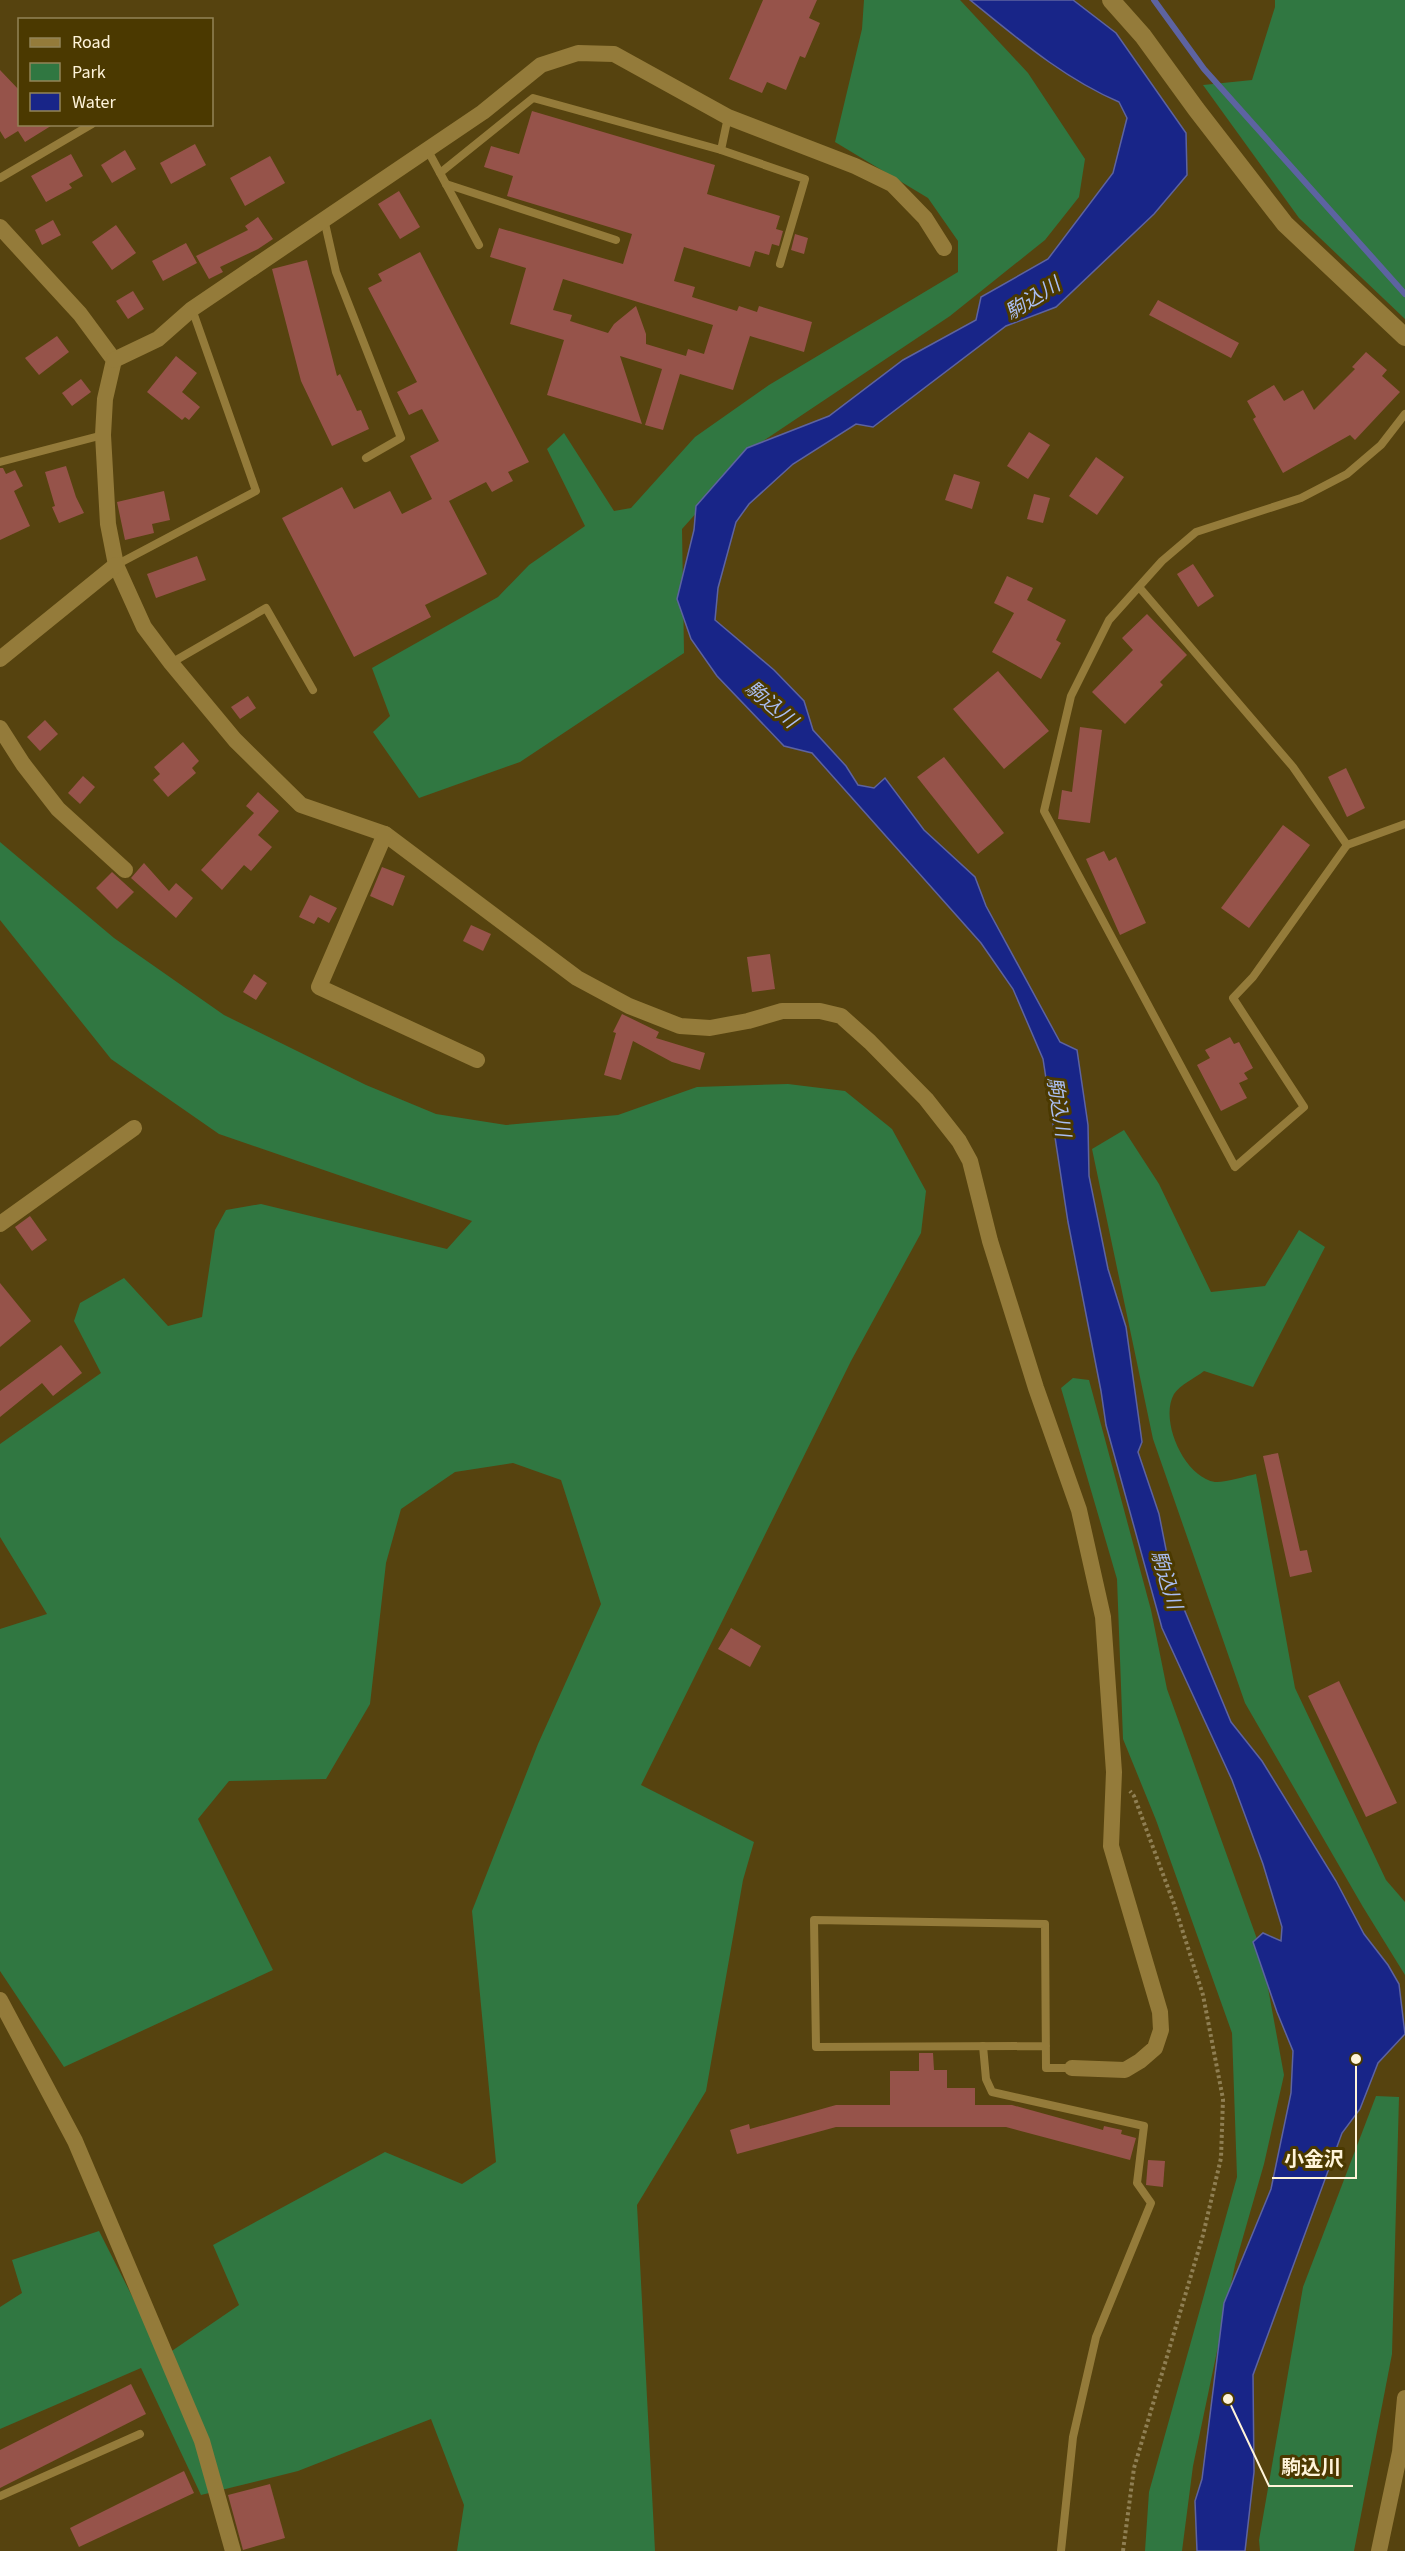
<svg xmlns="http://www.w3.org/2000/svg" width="1405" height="2551" viewBox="0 0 1405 2551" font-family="'Source Sans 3','Noto Sans JP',sans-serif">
<rect width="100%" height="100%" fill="#56430f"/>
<!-- green -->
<g fill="#307741">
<path d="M 864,0 L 960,0 L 1028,73 L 1085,159 L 1079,197 L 1045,240 L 950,316 L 757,445 L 682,529 L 684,653 L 520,762 L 419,798 L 373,732 L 390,716 L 372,668 L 498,597 L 529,565 L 585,526 L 547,449 L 564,433 L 614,511 L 631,508 L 695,437 L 769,385 L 958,272 L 958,241 L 928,198 L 835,142 L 862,29 Z"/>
<path d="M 1275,0 L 1405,0 L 1405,319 L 1299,218 L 1203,85 L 1252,80 L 1275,7 Z"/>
<path d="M 0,842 L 114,938 L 224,1015 L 366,1085 L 436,1114 L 506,1125 L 618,1115 L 697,1087 L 788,1084 L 845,1091 L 892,1129 L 926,1191 L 921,1233 L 851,1361 L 641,1785 L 754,1842 L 743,1880 L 706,2091 L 637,2205 L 655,2551 L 457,2551 L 464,2505 L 431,2419 L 298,2471 L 201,2495 L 141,2368 L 0,2429 L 0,2307 L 22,2293 L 12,2260 L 99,2231 L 163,2357 L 239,2305 L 213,2245 L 385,2152 L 462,2184 L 496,2162 L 472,1911 L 538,1744 L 601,1604 L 561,1480 L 513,1463 L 455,1472 L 401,1509 L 386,1563 L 370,1704 L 326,1779 L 229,1781 L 198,1819 L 273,1970 L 64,2067 L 0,1971 L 0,1629 L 47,1614 L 0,1537 L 0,1444 L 101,1373 L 74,1321 L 80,1303 L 124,1278 L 168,1326 L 202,1317 L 215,1230 L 226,1210 L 261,1204 L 447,1249 L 472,1221 L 219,1134 L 111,1059 L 0,920 Z"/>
<path d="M 1124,1130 L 1159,1184 L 1211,1292 L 1265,1286 L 1299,1230 L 1325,1247 L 1253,1387 L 1204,1371 C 1195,1378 1180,1385 1174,1394 C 1159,1420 1184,1477 1215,1482 C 1224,1483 1246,1476 1256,1474 L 1295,1688 L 1386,1880 L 1405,1902 L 1405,1975 L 1363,1907 L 1245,1703 L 1153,1439 L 1092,1149 Z"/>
<path d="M 1073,1378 L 1089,1380 L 1151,1610 L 1167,1689 L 1261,1950 L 1284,2075 L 1264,2164 L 1235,2265 L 1193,2466 L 1182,2551 L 1145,2551 L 1149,2492 L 1237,2177 L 1232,2033 L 1156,1820 L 1123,1739 L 1117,1579 L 1061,1388 Z"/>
<path d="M 1376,2096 L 1399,2097 L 1392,2354 L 1354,2551 L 1260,2551 L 1259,2540 L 1303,2287 Z"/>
</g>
<!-- water -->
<path fill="#182588" stroke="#5d63a1" stroke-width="1.5" d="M 970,0 L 1073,0 L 1116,33 L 1186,133 L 1187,175 L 1154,214 L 1056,307 L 1006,326 L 873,427 L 856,424 L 793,464 L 749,504 L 736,522 L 718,588 L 715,620 L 774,670 L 804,701 L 813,730 L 846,766 L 858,785 L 874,788 L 885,778 L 924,830 L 975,877 L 986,906 L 1060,1042 L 1077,1050 L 1088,1125 L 1089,1176 L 1108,1269 L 1126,1327 L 1142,1442 L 1138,1452 L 1159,1514 L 1172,1580 L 1231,1722 L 1262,1761 L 1336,1881 L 1364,1934 L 1388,1965 L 1399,1984 L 1405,2034 L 1378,2063 L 1360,2109 L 1342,2133 L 1253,2375 L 1254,2472 L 1245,2551 L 1197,2551 L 1195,2501 L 1202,2479 L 1224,2303 L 1271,2189 L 1291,2093 L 1293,2051 L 1277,2012 L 1253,1942 L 1263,1933 L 1281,1941 L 1282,1927 L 1263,1864 L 1232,1780 L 1162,1628 L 1106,1425 L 1101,1391 L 1068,1222 L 1043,1059 L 1013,989 L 981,943 L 812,753 L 784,746 L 717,676 L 691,639 L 677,599 L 694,530 L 696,506 L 747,448 L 829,416 L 903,360 L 976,320 L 981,297 L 1048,259 L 1113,173 L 1127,118 L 1119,102 C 1063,78 1017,38 970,0 Z"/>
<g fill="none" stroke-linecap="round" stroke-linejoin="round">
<!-- stream -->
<path stroke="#5d63a1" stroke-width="6" d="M 1154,0 L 1204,69 L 1405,294"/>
</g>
<!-- building -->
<g fill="#96534a" fill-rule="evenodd">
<path d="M 763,0 L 817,0 L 809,18 L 820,23 L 805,58 L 800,56 L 786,90 L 767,82 L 762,93 L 729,79 Z"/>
<path d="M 0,70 L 20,91 L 20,124 L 54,124 L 25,142 L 18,131 L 5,139 L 0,131 Z"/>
<path d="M 532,111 L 715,165 L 707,194 L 780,216 L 776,229 L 783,231 L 779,246 L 772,244 L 769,255 L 755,251 L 750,267 L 684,247 L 674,281 L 695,287 L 692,297 L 737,311 L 739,306 L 757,312 L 759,306 L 812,322 L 804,352 L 750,336 L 733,390 L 680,374 L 663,430 L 645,425 L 662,369 L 620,356 L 642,424 L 547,395 L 564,340 L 510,324 L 526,268 L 490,257 L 499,228 L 623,264 L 632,234 L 507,196 L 513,176 L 484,167 L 491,146 L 519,154 ZM 563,279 L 713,325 L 704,354 L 688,349 L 686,356 L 646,344 L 646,334 L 636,306 L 614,324 L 608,333 L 570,321 L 572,315 L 553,310 Z"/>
<path d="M 195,144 L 206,165 L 171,184 L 160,163 Z"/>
<path d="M 125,150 L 136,169 L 112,183 L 101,165 Z"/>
<path d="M 71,154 L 83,176 L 69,184 L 72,188 L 46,202 L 31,176 Z"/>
<path d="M 270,156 L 285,183 L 245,206 L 230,178 Z"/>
<path d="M 399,191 L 420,227 L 400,239 L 378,204 Z"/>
<path d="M 258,217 L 273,239 L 258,249 L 220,267 L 223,272 L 209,279 L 196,256 L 248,230 L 245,226 Z"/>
<path d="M 53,220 L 61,235 L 42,245 L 35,230 Z"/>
<path d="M 116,225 L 136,253 L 112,270 L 92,242 Z"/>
<path d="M 795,234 L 808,238 L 804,254 L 791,250 Z"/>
<path d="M 186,243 L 197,263 L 163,281 L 152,261 Z"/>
<path d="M 420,252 L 529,462 L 508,472 L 513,481 L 492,492 L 486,482 L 449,501 L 487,574 L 425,605 L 431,617 L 354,657 L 282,518 L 342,487 L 354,509 L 390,491 L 402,514 L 432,499 L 410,456 L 439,441 L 422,409 L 409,415 L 397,392 L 417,382 L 368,288 L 382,281 L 378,274 Z"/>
<path d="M 307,260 L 337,376 L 340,374 L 357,411 L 361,410 L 369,429 L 332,446 L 301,381 L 272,269 Z"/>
<path d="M 133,291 L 144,309 L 128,319 L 116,301 Z"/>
<path d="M 1158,300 L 1239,343 L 1231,358 L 1149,315 Z"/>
<path d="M 57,336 L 69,352 L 39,375 L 25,358 Z"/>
<path d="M 1366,352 L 1387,370 L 1382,376 L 1400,392 L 1355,440 L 1350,435 L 1283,473 L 1253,419 L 1256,417 L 1247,401 L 1274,385 L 1284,401 L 1303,390 L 1314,410 L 1355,369 L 1352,367 Z"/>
<path d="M 176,356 L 197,373 L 182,392 L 200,407 L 189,420 L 185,417 L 182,420 L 147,392 Z"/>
<path d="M 81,379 L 91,392 L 72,406 L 62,393 Z"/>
<path d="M 1029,432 L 1050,445 L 1028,479 L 1007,466 Z"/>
<path d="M 1096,457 L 1124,477 L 1097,515 L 1069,496 Z"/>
<path d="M 66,466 L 76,497 L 84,513 L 59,523 L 52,507 L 55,506 L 45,472 Z"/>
<path d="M 0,468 L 3,468 L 6,474 L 15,470 L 23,486 L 14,491 L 30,526 L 0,540 Z"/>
<path d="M 954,474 L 980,482 L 972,509 L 945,500 Z"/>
<path d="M 164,491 L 170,520 L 152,524 L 154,533 L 125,540 L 117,502 Z"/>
<path d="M 1034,494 L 1050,498 L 1043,523 L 1027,519 Z"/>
<path d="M 197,556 L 206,580 L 156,598 L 147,574 Z"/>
<path d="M 1193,564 L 1214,596 L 1198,607 L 1177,574 Z"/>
<path d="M 1007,576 L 1033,588 L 1027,600 L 1066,620 L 1056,640 L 1061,643 L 1041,679 L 992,652 L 1014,613 L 994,603 Z"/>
<path d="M 1147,614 L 1187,655 L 1160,682 L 1163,685 L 1125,724 L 1092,692 L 1133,650 L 1122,638 Z"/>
<path d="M 998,671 L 1049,731 L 1004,769 L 953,709 Z"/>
<path d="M 248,696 L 256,708 L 240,719 L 231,707 Z"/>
<path d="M 45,720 L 58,734 L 40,751 L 27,737 Z"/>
<path d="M 1080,727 L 1102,730 L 1090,823 L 1058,819 L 1062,790 L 1072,792 Z"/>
<path d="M 183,742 L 199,761 L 192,768 L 196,773 L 168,797 L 153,780 L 160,774 L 154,767 Z"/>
<path d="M 944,757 L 1004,833 L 978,854 L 917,777 Z"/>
<path d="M 1346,768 L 1365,808 L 1347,817 L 1328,777 Z"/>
<path d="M 83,776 L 95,787 L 80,804 L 68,793 Z"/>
<path d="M 258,792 L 279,811 L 258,835 L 272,847 L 251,871 L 244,865 L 222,890 L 201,870 L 254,813 L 246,806 Z"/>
<path d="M 1283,825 L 1310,845 L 1249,928 L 1221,908 Z"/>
<path d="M 1104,851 L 1109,861 L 1116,857 L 1146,923 L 1120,935 L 1086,859 Z"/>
<path d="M 144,863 L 169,891 L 176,883 L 193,898 L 176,918 L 131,878 Z"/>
<path d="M 382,867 L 405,876 L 393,906 L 370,896 Z"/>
<path d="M 112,872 L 134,892 L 117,909 L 96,888 Z"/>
<path d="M 310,895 L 337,908 L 329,923 L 318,917 L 314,924 L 299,917 Z"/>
<path d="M 471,925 L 491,934 L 483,951 L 463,941 Z"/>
<path d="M 770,954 L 775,989 L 752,992 L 747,957 Z"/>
<path d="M 254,974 L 267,983 L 256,1000 L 243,992 Z"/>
<path d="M 622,1014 L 659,1032 L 656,1038 L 705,1053 L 700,1070 L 672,1062 L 633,1041 L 621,1080 L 604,1075 L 616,1033 L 613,1032 Z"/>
<path d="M 1230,1037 L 1234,1044 L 1239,1042 L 1253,1068 L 1244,1073 L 1248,1079 L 1239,1083 L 1247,1098 L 1221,1111 L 1197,1065 L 1210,1058 L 1205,1050 Z"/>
<path d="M 30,1216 L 47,1240 L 32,1251 L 15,1227 Z"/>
<path d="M 0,1283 L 31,1321 L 0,1347 Z"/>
<path d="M 61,1345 L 82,1373 L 53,1396 L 42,1383 L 0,1417 L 0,1391 Z"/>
<path d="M 1278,1453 L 1300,1551 L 1307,1550 L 1312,1572 L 1290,1577 L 1263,1456 Z"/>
<path d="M 731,1628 L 761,1646 L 750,1667 L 718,1649 Z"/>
<path d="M 1339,1681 L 1397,1803 L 1366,1817 L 1308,1696 Z"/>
<path d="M 919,2053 L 933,2053 L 934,2070 L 947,2070 L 947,2088 L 975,2088 L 975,2105 L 1012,2105 L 1103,2130 L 1104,2126 L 1122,2130 L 1121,2134 L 1136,2138 L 1130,2160 L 1006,2127 L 836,2127 L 737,2154 L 730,2130 L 749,2124 L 750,2129 L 836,2105 L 890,2105 L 890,2071 L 919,2071 Z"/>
<path d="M 1148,2160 L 1165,2161 L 1163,2187 L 1146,2185 Z"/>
<path d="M 131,2384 L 146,2414 L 0,2488 L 0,2450 Z"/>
<path d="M 184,2471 L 194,2493 L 79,2547 L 70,2528 Z"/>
<path d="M 270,2484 L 285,2538 L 243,2550 L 228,2495 Z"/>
</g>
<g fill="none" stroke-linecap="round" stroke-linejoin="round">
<!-- path -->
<path stroke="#8f7f53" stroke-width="4" stroke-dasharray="3 3" stroke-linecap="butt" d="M 1123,2551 L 1134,2468 L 1203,2235 L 1221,2158 L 1223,2099 L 1203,1995 L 1174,1904 L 1134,1796 L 1130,1791"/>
<!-- lane -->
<g stroke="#947b3a" stroke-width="8">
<path d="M 427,149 L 479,245"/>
<path d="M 721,150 L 805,179 L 780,264"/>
<path d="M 440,173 L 533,98 L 721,150 L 728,117"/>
<path d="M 0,178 L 92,124"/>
<path d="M 446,184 L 616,240"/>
<path d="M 324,219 L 336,272 L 401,438 L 366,458"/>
<path d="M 0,462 L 103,435"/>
<path d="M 116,565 L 256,491 L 192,309"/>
<path d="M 1139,587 L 1293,767 L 1347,845 L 1253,977 L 1233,998 L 1304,1107 L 1235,1167 L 1044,811 L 1071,696 L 1109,620 L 1162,561 L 1196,532 L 1301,498 L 1347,474 L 1381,445 L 1405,414"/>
<path d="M 171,663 L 266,608 L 313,690"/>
<path d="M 1347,845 L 1405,824"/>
<path d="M 983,2046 L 986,2079 L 992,2092 L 1144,2126 L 1137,2183 L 1151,2203 L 1096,2337 L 1073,2437 L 1061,2551"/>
<path d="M 1046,2046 L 816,2047 L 814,1920 L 1045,1924 L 1046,2068 L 1072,2068"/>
<path d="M 0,2496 L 140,2434"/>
</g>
<!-- street -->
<g stroke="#947b3a" stroke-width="16">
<path d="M 0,227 L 80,314 L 114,360 L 105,399 L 103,435 L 108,524 L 116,565 L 144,627 L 171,663 L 235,740 L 301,805 L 385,834 L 577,978 L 629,1006 L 680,1026 L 710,1028 L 748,1021 L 782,1011 L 820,1011 L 841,1016 L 870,1042 L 926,1099 L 959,1141 L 970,1161 L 990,1241 L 1036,1388 L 1079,1510 L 1103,1617 L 1114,1772 L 1111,1846 L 1160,2012 L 1161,2030 L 1155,2048 L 1140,2061 L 1125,2070 L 1072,2068"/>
<path d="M 114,360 L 158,339 L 192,309 L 483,112 L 541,65 L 578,53 L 614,54 L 728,117 L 855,166 L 892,184 L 925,218 L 944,248"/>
<path d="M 0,659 L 116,565"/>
<path d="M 0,728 L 23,764 L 58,809 L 125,870"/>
<path d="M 385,834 L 319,987 L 477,1060"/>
<path d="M 0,1224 L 134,1128"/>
<path d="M 0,2000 L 75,2141 L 202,2441 L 233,2551"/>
<path d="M 1379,2551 L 1400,2452 L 1405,2398"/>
</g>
<!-- secondary -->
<path stroke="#947b3a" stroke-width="18" d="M 1111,0 L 1143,36 L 1196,109 L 1285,224 L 1405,337"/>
</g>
<g text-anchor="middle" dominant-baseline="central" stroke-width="6" stroke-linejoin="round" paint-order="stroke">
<!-- water labels -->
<g font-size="20" font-style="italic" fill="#aabef2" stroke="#4b3900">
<text transform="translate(1033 299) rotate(-32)">駒込川</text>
<text transform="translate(771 705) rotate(40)">駒込川</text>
<text transform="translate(1058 1107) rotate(81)">駒込川</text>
<text transform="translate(1166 1580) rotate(73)">駒込川</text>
</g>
</g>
<!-- callouts -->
<path fill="none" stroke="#fff4da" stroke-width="2" d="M1356 2059L1356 2178H1272M1228 2399L1269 2486H1353"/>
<g fill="#fff4da" stroke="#4b3900" stroke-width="2">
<circle cx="1356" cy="2059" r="6"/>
<circle cx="1228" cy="2399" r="6"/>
</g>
<g font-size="20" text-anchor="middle" font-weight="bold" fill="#fff4da" stroke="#4b3900" stroke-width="6" stroke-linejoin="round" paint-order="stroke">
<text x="1314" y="2166">小金沢</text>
<text x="1311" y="2474">駒込川</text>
</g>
<!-- legend -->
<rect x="18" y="18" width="195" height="108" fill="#4b3900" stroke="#938457" stroke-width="1.5"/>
<rect x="30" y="38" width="30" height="9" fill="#947b3a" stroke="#938457" stroke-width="1.5"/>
<text x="72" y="48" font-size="18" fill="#fff4da">Road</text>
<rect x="30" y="63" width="30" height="18" fill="#307741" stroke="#938457" stroke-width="1.5"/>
<text x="72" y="78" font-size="18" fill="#fff4da">Park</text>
<rect x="30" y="93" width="30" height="18" fill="#182588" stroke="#938457" stroke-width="1.5"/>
<text x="72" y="108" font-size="18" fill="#fff4da">Water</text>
</svg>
